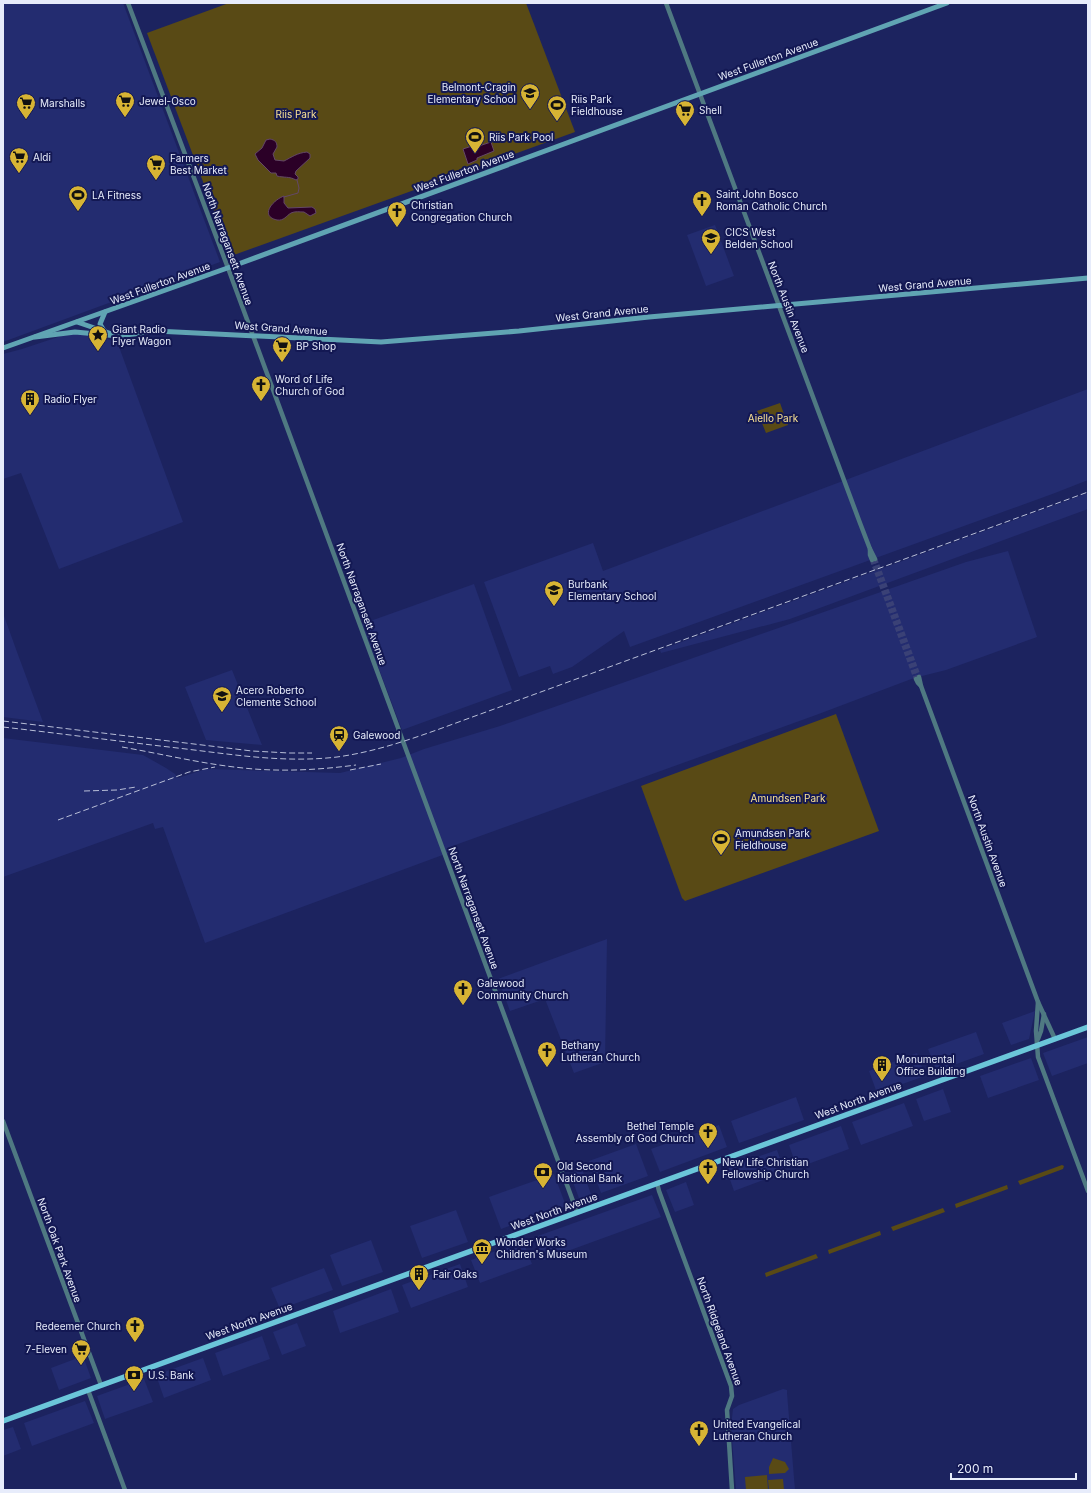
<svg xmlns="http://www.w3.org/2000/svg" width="1091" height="1493" viewBox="0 0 1091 1493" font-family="Inter,sans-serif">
<rect width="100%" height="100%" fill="#1c235f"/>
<!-- built -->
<g fill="#232c70">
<path d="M 3,3 L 123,3 L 220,262 L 3,342 Z"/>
<path d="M 715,225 L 734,276 L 706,286 L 687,235 Z"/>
<path d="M 75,333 L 94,335 L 114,341 L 118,344 L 183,522 L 59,569 L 21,473 L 3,479 L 3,354 L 22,349 L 64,335 Z"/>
<path d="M 1088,389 L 1088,480 L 1055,493 L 630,647 L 624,631 L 572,667 L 553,674 L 550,666 L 519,677 L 484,582 L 593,543 L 603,571 Z"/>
<path d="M 1088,493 L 1088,509 L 790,619 L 661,653 L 660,650 Z"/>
<path d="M 1008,551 L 1037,637 L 946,670 L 914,678 L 816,715 L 447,848 L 448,853 L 205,943 L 163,827 L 155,829 L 153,823 L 3,877 L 3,738 L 143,755 L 166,768 L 175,774 L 178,778 L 206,769 L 340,773 L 401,758 L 424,749 L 500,726 L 966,562 Z"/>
<path d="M 474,584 L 512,690 L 402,730 L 362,624 Z"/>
<path d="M 3,613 L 17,652 L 43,722 L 3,717 Z"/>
<path d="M 232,670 L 262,745 L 206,740 L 185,687 Z"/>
<path d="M 607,939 L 605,1062 L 574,1073 L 545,999 L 510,1011 L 498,979 Z"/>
<path d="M 1035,1011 L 1029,1039 L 1011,1045 L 1002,1023 Z"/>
<path d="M 976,1032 L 984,1054 L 937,1071 L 928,1049 Z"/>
<path d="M 1088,1037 L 1088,1063 L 1052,1076 L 1043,1053 Z"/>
<path d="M 917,1053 L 925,1076 L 877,1093 L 869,1071 Z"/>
<path d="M 1031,1058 L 1039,1080 L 988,1098 L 980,1076 Z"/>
<path d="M 943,1089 L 951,1112 L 924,1121 L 916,1099 Z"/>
<path d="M 796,1097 L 804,1120 L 739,1143 L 731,1121 Z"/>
<path d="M 904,1103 L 913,1126 L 861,1145 L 852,1122 Z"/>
<path d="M 719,1125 L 727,1147 L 660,1172 L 651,1149 Z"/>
<path d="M 841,1126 L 849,1149 L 797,1168 L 789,1145 Z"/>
<path d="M 636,1144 L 648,1176 L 601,1193 L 589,1161 Z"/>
<path d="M 777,1150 L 785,1172 L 734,1191 L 726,1168 Z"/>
<path d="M 582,1169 L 592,1197 L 580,1201 L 570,1174 Z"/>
<path d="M 554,1174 L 566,1206 L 501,1229 L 489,1197 Z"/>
<path d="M 686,1182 L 694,1205 L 675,1212 L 666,1190 Z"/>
<path d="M 652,1195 L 661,1217 L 543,1260 L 535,1237 Z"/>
<path d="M 456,1210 L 468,1242 L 422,1258 L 410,1226 Z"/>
<path d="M 371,1240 L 383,1272 L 342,1286 L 330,1255 Z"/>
<path d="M 523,1241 L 532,1264 L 480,1283 L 471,1260 Z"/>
<path d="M 460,1264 L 468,1287 L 411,1308 L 402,1285 Z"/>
<path d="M 324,1268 L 333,1290 L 280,1309 L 271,1288 Z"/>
<path d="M 391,1289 L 399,1312 L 340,1333 L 333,1311 Z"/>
<path d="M 297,1323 L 306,1346 L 282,1355 L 273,1332 Z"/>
<path d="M 262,1336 L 270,1359 L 223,1376 L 215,1353 Z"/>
<path d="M 83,1356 L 91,1378 L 59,1390 L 51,1368 Z"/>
<path d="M 203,1358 L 211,1380 L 164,1398 L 156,1375 Z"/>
<path d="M 144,1379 L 153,1402 L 105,1419 L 97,1396 Z"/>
<path d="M 783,1389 L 787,1390 L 787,1393 L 795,1490 L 736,1490 L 731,1426 L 733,1409 L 739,1405 Z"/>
<path d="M 85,1401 L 94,1423 L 32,1446 L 24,1423 Z"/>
<path d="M 13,1427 L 21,1449 L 3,1456 L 3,1430 Z"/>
</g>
<!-- green -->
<g fill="#594a15">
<path d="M 229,3 L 526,3 L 575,132 L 231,256 L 147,33 Z"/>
<path d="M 780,403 L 788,425 L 766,433 L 757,411 Z"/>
<path d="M 836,714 L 879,831 L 685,901 L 682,898 L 641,786 Z"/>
<path d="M 1062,1165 L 1064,1166 L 1063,1169 L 1020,1185 L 1018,1181 Z"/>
<path d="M 1007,1185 L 1008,1189 L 956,1208 L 955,1204 Z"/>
<path d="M 943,1208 L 945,1212 L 893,1231 L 891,1227 Z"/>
<path d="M 880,1231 L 881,1235 L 829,1254 L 828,1250 Z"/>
<path d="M 816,1254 L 818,1258 L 766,1277 L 765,1273 Z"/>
<path d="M 773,1458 L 785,1462 L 789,1469 L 785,1473 L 769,1474 L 769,1467 Z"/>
<path d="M 767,1475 L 768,1490 L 746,1490 L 745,1477 Z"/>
<path d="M 783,1479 L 784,1490 L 769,1490 L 768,1480 Z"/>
</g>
<!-- water -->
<g fill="#2b0027" stroke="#634767">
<path d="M 270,139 C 275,140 277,142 277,147 L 273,154 L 275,160 L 284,161 C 292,157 297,153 307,152 L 310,154 L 310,158 L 296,171 L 295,174 L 298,177 L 298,179 L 296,180 C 289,176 284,178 277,176 L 276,173 L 271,173 L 258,160 L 255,154 L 262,148 L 266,140 Z"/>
<path d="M 491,142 L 494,151 L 477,158 L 477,160 L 468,164 L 463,149 L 472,146 L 473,148 Z"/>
<path d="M 284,196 L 284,203 L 288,208 L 312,207 L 315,209 L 316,213 L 310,216 L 304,212 C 300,212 295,211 291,213 C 286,216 284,221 277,220 C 259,216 273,200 284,196 Z"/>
</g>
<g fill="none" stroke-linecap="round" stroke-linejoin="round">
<!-- stream -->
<path stroke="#634767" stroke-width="1" d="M 284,197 L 298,193 L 299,188 L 297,180"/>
<!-- tertiary-tunnel -->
<g stroke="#3a4176" stroke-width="4.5" stroke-dasharray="4.5 2" stroke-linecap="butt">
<path d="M 875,559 L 919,677"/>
<path d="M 872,560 L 916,679"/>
</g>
<!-- tertiary -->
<g stroke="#4f7982" stroke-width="4.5">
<path d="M 128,3 L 228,268 L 577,1212"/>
<path d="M 666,3 L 860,523 L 870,549 L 875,559"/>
<path d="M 870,549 L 870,555 L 872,560"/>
<path d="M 919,677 L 921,686 L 1038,1002 L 1055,1039"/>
<path d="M 916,679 L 918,683 L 921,686"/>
<path d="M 1038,1002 L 1036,1031 L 1038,1057 L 1088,1191"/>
<path d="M 1038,1039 L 1041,1031 L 1044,1014"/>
<path d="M 3,1121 L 101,1385"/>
<path d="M 657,1183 L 659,1191 L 731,1386 L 732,1396 L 727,1410 L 732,1490"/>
<path d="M 88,1390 L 125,1490"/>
</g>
<!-- secondary -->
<g stroke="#60a4b3" stroke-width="5">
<path d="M 77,322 L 112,334"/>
<path d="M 104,331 L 100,324 L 105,312"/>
<path d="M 35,337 L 75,332 L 118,336 L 156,331 L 381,342 L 519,331 L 649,317 L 1088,278"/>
<path d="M 3,348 L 233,266 L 947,3"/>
</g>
<!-- primary -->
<path stroke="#6bc6d9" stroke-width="5.5" d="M 3,1421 L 1088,1027"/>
<!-- rail -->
<g stroke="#b9bfd8" stroke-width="1" stroke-dasharray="6 3" stroke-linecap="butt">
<path d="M 3,721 L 252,751 L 289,753 L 312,753"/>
<path d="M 3,727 C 64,734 125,742 186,749 C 236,755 286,763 337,757 C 374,752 409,740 445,727 L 1088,492"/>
<path d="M 122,747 C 162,754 203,764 243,768 C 281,772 318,770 356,765"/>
<path d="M 350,770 L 381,764"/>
<path d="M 84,791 L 117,790 L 136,787"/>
<path d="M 58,820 L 189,772 L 215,767"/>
</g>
</g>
<!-- icons -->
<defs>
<g id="school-pin" transform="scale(1)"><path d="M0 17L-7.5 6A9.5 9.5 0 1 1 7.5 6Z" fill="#d7b434" stroke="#131853"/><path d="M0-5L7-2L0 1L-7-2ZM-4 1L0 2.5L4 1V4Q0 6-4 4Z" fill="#111"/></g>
<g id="supermarket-pin" transform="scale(1)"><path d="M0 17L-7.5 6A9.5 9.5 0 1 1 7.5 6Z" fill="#d7b434" stroke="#131853"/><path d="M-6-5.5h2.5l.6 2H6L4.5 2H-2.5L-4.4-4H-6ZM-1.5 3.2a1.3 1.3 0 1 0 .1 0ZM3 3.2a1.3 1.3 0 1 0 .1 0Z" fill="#111"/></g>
<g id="stadium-pin" transform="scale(1)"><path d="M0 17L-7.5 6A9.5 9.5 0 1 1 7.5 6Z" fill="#d7b434" stroke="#131853"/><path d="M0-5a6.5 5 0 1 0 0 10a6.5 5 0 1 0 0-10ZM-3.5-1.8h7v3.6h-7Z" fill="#111"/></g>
<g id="church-pin" transform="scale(1)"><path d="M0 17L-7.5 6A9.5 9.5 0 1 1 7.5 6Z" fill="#d7b434" stroke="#131853"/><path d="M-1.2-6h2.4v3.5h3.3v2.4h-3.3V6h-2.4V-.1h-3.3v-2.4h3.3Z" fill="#111"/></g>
<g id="sight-pin" transform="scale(1)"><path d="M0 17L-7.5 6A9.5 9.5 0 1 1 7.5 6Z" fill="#d7b434" stroke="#131853"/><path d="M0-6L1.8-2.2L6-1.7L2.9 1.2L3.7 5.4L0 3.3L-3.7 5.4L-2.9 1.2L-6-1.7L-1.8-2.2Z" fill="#111"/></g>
<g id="building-pin" transform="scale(1)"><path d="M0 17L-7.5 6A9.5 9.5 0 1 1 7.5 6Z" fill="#d7b434" stroke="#131853"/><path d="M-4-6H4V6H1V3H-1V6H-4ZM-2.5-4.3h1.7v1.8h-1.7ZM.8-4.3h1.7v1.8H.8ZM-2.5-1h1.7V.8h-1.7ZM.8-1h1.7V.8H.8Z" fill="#111"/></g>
<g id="station-pin" transform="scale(1)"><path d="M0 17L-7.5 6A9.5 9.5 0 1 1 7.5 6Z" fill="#d7b434" stroke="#131853"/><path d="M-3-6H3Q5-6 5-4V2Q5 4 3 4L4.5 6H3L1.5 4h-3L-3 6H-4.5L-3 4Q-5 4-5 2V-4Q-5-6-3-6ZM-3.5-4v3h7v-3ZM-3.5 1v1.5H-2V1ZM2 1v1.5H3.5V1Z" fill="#111"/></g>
<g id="bank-pin" transform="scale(1)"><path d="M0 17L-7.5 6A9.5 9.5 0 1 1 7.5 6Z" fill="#d7b434" stroke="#131853"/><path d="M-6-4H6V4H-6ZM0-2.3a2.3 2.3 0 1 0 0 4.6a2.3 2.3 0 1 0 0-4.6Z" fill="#111"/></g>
<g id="museum-pin" transform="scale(1)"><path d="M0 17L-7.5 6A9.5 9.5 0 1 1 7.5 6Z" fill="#d7b434" stroke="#131853"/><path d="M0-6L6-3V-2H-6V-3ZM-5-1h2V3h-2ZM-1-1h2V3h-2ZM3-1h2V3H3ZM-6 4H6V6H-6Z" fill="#111"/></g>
</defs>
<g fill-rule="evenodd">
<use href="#school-pin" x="530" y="93"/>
<use href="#supermarket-pin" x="125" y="101"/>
<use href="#supermarket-pin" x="26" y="103"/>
<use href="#stadium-pin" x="557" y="105"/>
<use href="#supermarket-pin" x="685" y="110"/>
<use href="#stadium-pin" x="475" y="137"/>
<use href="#supermarket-pin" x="19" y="157"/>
<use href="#supermarket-pin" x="156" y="164"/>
<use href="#stadium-pin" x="78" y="195"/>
<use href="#church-pin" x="702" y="200"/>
<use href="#church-pin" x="397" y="211"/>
<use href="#school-pin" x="711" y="238"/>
<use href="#sight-pin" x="98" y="335"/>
<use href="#supermarket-pin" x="282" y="346"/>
<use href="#church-pin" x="261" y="385"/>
<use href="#building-pin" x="30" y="399"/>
<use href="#school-pin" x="554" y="590"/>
<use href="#school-pin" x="222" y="696"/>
<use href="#station-pin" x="339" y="735"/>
<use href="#stadium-pin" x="721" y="839"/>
<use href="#church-pin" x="463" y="989"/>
<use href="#church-pin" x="547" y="1051"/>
<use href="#building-pin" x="882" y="1065"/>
<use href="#church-pin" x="708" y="1132"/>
<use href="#church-pin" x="708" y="1168"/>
<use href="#bank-pin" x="543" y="1172"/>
<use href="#museum-pin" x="482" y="1248"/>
<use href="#building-pin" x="419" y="1274"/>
<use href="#church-pin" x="135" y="1326"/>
<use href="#supermarket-pin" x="81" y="1349"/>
<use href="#bank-pin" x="134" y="1375"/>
<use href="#church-pin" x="699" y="1430"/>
</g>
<g text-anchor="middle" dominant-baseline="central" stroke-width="4" stroke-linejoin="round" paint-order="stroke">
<!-- street labels -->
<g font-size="10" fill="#e7ecfb" stroke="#131853">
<text transform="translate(768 59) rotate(-20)">West Fullerton Avenue</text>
<text transform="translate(464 171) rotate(-20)">West Fullerton Avenue</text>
<text transform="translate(228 244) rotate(70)">North Narragansett Avenue</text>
<text transform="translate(160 283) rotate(-20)">West Fullerton Avenue</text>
<text transform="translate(925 284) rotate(-5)">West Grand Avenue</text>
<text transform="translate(789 307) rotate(69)">North Austin Avenue</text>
<text transform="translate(602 313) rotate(-6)">West Grand Avenue</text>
<text transform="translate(281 328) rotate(4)">West Grand Avenue</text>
<text transform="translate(362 604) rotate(70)">North Narragansett Avenue</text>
<text transform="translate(988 841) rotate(70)">North Austin Avenue</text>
<text transform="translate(474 908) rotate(70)">North Narragansett Avenue</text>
<text transform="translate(858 1100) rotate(-20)">West North Avenue</text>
<text transform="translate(554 1211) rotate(-20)">West North Avenue</text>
<text transform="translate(60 1250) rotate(70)">North Oak Park Avenue</text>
<text transform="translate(249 1321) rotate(-20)">West North Avenue</text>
<text transform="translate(720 1331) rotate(70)">North Ridgeland Avenue</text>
</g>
<!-- poi labels -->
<g font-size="10" fill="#e7ecfb" stroke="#131853" text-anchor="start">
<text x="516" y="87" text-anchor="end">Belmont-Cragin<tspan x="516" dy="12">Elementary School</tspan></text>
<text x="571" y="99">Riis Park<tspan x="571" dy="12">Fieldhouse</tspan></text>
<text x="139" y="101">Jewel-Osco</text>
<text x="40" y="103">Marshalls</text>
<text x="699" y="110">Shell</text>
<text x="489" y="137">Riis Park Pool</text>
<text x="33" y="157">Aldi</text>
<text x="170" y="158">Farmers<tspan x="170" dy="12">Best Market</tspan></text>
<text x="716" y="194">Saint John Bosco<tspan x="716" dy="12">Roman Catholic Church</tspan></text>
<text x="92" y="195">LA Fitness</text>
<text x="411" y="205">Christian<tspan x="411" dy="12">Congregation Church</tspan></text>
<text x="725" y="232">CICS West<tspan x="725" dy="12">Belden School</tspan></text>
<text x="112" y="329">Giant Radio<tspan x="112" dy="12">Flyer Wagon</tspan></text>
<text x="296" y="346">BP Shop</text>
<text x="275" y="379">Word of Life<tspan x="275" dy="12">Church of God</tspan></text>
<text x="44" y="399">Radio Flyer</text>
<text x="568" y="584">Burbank<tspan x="568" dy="12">Elementary School</tspan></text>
<text x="236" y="690">Acero Roberto<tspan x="236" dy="12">Clemente School</tspan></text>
<text x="353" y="735">Galewood</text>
<text x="735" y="833">Amundsen Park<tspan x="735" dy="12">Fieldhouse</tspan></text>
<text x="477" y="983">Galewood<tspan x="477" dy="12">Community Church</tspan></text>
<text x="561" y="1045">Bethany<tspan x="561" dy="12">Lutheran Church</tspan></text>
<text x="896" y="1059">Monumental<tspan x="896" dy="12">Office Building</tspan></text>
<text x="694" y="1126" text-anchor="end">Bethel Temple<tspan x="694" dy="12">Assembly of God Church</tspan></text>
<text x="722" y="1162">New Life Christian<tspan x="722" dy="12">Fellowship Church</tspan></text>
<text x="557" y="1166">Old Second<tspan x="557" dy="12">National Bank</tspan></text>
<text x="496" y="1242">Wonder Works<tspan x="496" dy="12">Children's Museum</tspan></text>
<text x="433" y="1274">Fair Oaks</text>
<text x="121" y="1326" text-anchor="end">Redeemer Church</text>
<text x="67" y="1349" text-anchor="end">7-Eleven</text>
<text x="148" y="1375">U.S. Bank</text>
<text x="713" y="1424">United Evangelical<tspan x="713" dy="12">Lutheran Church</tspan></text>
</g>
<!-- park labels -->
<g font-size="10" fill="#fae293" stroke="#131853">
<text x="296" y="114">Riis Park</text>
<text x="773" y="418">Aiello Park</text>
<text x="788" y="798">Amundsen Park</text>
</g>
</g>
<!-- border -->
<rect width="1091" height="1493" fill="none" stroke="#e7ecfb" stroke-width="8"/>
<!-- scale -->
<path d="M951 1473v6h125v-6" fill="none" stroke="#e7ecfb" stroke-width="2"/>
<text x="957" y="1473" font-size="12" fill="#e7ecfb" stroke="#131853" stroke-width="3" paint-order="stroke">200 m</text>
</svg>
